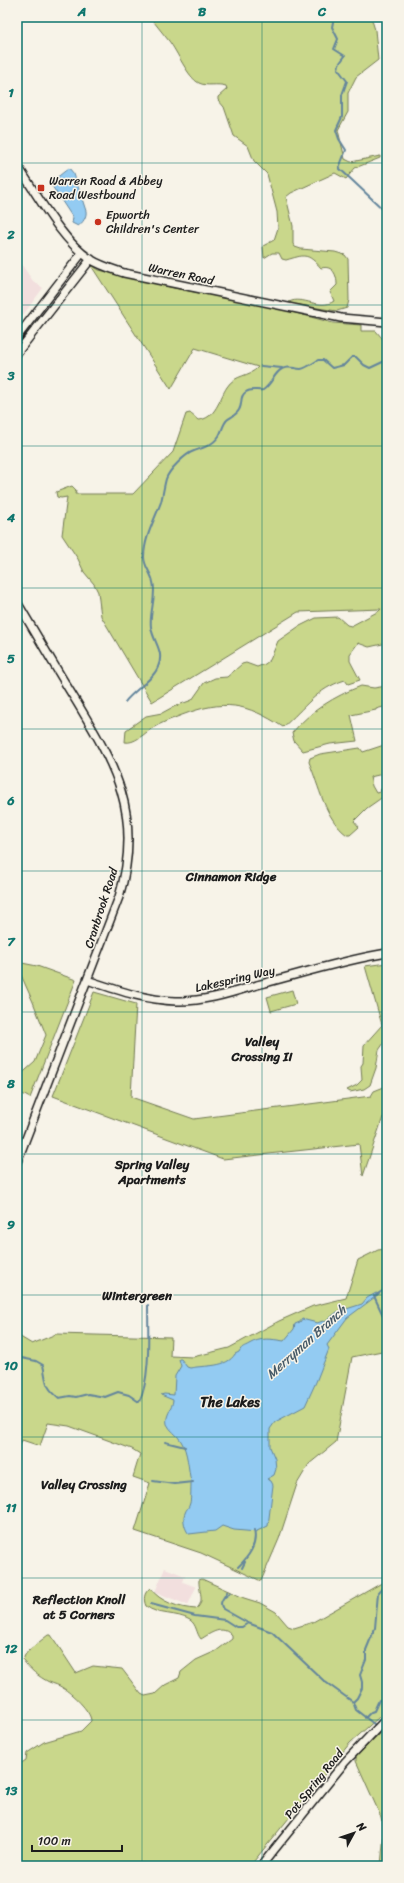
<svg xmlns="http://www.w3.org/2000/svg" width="404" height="1883" viewBox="0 0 404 1883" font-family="Sriracha,sans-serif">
  <rect width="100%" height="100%" fill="#f7f3e8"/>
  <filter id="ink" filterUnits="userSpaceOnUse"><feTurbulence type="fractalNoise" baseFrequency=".025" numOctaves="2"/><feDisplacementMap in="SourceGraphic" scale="8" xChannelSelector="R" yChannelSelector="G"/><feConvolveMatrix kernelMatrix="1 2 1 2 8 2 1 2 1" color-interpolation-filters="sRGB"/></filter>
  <g filter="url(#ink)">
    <!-- built -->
    <path fill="#f2dfde" d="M17 258 33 281 43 288 17 323Z
      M165 1568 185 1576 183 1582 196 1587 188 1605 155 1592Z"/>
    <!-- green -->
    <path fill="#c9d78b" stroke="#727a54" d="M150 17H371L375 30 378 60 356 77 348 93V112L338 130 345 159 351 162 380 156V158L355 168 346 179 335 173 291 193 286 197 293 226V244L295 247 301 249 335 252 345 255 348 259 349 300 347 308 337 311 292 304 289 302C303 295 320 311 334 301L330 292 337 285C337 275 333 265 321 268 307 252 304 255 286 260L282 259 279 253H272L264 258 263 246 274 240 278 228 277 212 267 174 254 161 248 146 234 136 224 107 218 100V97L227 89 226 86C217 83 207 87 199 83 188 78 177 51 169 41 163 33 156 25 150 17Z
      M90 264 99 270 174 288 277 308 333 323 361 325V331H376L387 344V643L369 647 358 643 350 654V661L360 680 348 684 345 680C316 689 305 708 283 727 246 703 224 699 182 715 172 719 160 723 151 729 144 734 134 744 125 742L126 730 146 716 162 713 173 707 192 700 204 683 215 678 227 677 242 664 246 663 257 667 265 664 270 660 278 641 298 627 316 618 338 617 347 625 351 626 379 611 381 609 298 612 152 702 101 616 98 592 94 584 84 572 78 559 62 535 67 497 61 498 57 497 56 492 72 486 76 490 75 494H133L173 452 186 414 190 413 198 420C216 419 219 399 227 387 235 374 250 377 258 367L195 348 171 389Z
      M361 686 374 688 387 686V706L376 709V710L351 715 357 741 330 744 303 751 294 741 292 733C310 711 335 696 361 686Z
      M387 744V773L370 777 372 786 376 793 380 792 381 789 385 787 387 794 367 808 354 821 359 827 350 835H347C325 819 319 786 309 762L310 758 320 754 360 748 363 752Z
      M17 962 37 966 76 980 30 1098 17 1091V1078L35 1062 46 1035 33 1002 17 966Z
      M387 963V1043L386 1040 379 1050 376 1068 370 1085 364 1089 350 1092 347 1090 357 1085 362 1080 361 1066 363 1063 364 1045 382 1025 365 966Z
      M292 990 296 1004 271 1011 267 997Z
      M94 992 136 1004 131 1097 194 1119 371 1096 374 1091 384 1087 387 1079V1115L383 1117 363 1176 359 1144 223 1159 53 1096Z
      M387 1249V1350L352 1357 336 1442 309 1464 297 1484 279 1539 261 1581 201 1553 135 1531 150 1483 133 1477 140 1454 132 1449 69 1426 48 1423 40 1446 22 1440 17 1455V1335L32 1344 56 1334 171 1337 170 1356 193 1357 229 1348 279 1321 313 1306 346 1298 358 1260 378 1250Z
      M202 1579 244 1598 260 1603 276 1612 288 1626 294 1628 313 1622 387 1580V1710L350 1743 250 1866H17V1766L26 1760 27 1753 44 1742 81 1731 91 1721C91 1711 71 1693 63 1688 59 1685 54 1684 49 1682 39 1677 29 1669 23 1660L25 1655 29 1650 48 1635H51L76 1673 93 1666 122 1669 141 1694 145 1696 155 1694 165 1685 179 1678 181 1672 196 1660 216 1651 232 1639V1636C223 1624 211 1633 201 1639 196 1633 197 1625 190 1620 177 1612 158 1616 146 1606 143 1599 144 1593 150 1588 160 1602 179 1608 196 1609 206 1601 198 1590 199 1580Z
      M387 1726V1866H381L384 1833 381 1817 356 1761V1757Z"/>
    <!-- water -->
    <path fill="#93cbf2" stroke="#63859c" d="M69 168 74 174 86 211C87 216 83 223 78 226L72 223 73 218 52 186 55 179Z
      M376 1293 379 1294 347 1318 327 1345 329 1349 316 1382 305 1406 275 1422 270 1429V1447L275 1459 276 1469 274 1475 267 1479 271 1481 273 1485 268 1526 257 1531V1532L234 1530 222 1526 215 1531 189 1534C185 1530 182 1519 185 1513 186 1509 189 1508 190 1503 191 1500 191 1484 191 1482 188 1468 188 1452 181 1441 177 1434 170 1431 167 1424 165 1415 172 1410 173 1400L161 1395 164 1394 174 1395 175 1376 181 1366 179 1359H181L187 1367 190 1368C205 1365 227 1368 235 1354L239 1352C242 1346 244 1347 249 1344 261 1337 271 1339 284 1341L294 1329 295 1324 300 1322 302 1319 317 1323 323 1321 325 1322 337 1312 362 1304 367 1298Z"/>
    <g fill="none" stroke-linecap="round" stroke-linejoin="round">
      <!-- stream -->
      <path stroke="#63859c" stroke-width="2" d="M334 17 332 27 338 39 334 49 345 56 339 64 338 69 347 81 342 95V117L336 130 339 139 346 150 339 168 387 213
        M261 366 282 368
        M125 702C134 690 153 680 158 667 165 651 153 642 151 627 149 612 157 597 153 582 151 572 144 567 144 557 144 538 155 519 161 502 163 494 164 486 166 479 169 470 185 454 194 451 203 448 213 445 219 436 222 431 223 424 227 420 231 417 236 415 239 410 243 404 239 396 246 392 251 388 257 391 263 390 272 384 274 373 282 369 289 365 294 369 301 369 307 368 313 363 318 360H323L332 368 344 365 352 357H356L364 365 370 368 387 360
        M376 1295 387 1288
        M374 1296 387 1324
        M17 1357 36 1361 43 1365C47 1382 44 1386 59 1398L70 1396 76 1397 88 1394 105 1397 118 1392 129 1395 139 1402C151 1378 148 1333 148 1305
        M165 1442 185 1447
        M153 1481 174 1484 193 1482
        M386 1564 387 1567
        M238 1567C248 1557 258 1545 254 1530
        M242 1568 245 1562
        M227 1592C224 1598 218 1602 223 1609L248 1623 272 1632 324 1681 353 1702 356 1710 374 1724
        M225 1597 230 1593
        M151 1604 195 1616 225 1620 236 1627H242L248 1623
        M353 1702 357 1698 362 1688V1682L360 1675 366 1660V1650L375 1628 378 1593 387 1583
        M365 1718 371 1712 374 1711 379 1700 387 1699
        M381 1730 387 1737"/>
      <!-- tertiary casing -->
      <g stroke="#1c1c1c" stroke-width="10">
        <path id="tertiary" d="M17 165C37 194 61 240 90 259 101 266 112 269 124 273L341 318 387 322
          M17 337 82 253
          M17 353 91 259
          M17 602C36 634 54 665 73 696 115 765 144 814 119 897L17 1162
          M87 980C117 990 145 1000 176 1001 204 1002 231 993 257 985 300 974 343 960 387 953
          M261 1866 345 1762 387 1718"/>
      </g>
      <!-- tertiary -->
      <use href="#tertiary" stroke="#f7f3e8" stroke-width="7"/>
    </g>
  </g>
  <!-- grid -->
  <path fill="none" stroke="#0f766e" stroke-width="1" stroke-opacity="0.55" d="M142 17V1866M262 17V1866M17 163H387M17 305H387M17 446H387M17 588H387M17 729H387M17 871H387M17 1012H387M17 1154H387M17 1295H387M17 1437H387M17 1578H387M17 1720H387"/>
  <!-- markers -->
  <g fill="#c8321e" stroke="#f7f3e8" stroke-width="1.5">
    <rect x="37" y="184" width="8" height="8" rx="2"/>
    <circle cx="98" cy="222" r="4"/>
  </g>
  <g text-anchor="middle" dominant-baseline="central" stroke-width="3" stroke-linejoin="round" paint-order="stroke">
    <!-- poi labels -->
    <g font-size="12" fill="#1c1c1c" stroke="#f7f3e8" text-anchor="start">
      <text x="49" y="181">Warren Road &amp; Abbey<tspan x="49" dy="14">Road Westbound</tspan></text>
      <text x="106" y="215">Epworth<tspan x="106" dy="14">Children's Center</tspan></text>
    </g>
    <!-- street labels -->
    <g font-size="12" fill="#1c1c1c" stroke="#f7f3e8">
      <text transform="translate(181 274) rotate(12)">Warren Road</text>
      <text transform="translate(101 908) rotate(-72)">Cranbrook Road</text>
      <text transform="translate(235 979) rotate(-13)">Lakespring Way</text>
      <text transform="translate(314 1784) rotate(-51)">Pot Spring Road</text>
    </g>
    <!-- neighbourhood labels -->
    <g font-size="13" font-weight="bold" fill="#1c1c1c" stroke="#f7f3e8">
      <text x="231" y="876">Cinnamon Ridge</text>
      <text x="262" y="1041">Valley<tspan x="262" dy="15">Crossing II</tspan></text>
      <text x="152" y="1164">Spring Valley<tspan x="152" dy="15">Apartments</tspan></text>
      <text x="137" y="1295">Wintergreen</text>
      <text x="84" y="1484">Valley Crossing</text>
      <text x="79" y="1599">Reflection Knoll<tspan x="79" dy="15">at 5 Corners</tspan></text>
    </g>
    <!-- water labels -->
    <g font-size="13" font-style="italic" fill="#465967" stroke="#f7f3e8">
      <text transform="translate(306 1342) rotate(-42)">Merryman Branch</text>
    </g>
    <!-- quarter labels -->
    <g font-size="14" font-weight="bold" fill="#1c1c1c" stroke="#f7f3e8">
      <text x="230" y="1402">The Lakes</text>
    </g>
  </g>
  <!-- margin -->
  <rect width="404" height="1883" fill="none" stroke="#f7f3e8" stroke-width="44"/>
  <!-- north arrow -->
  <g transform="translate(354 1833) rotate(50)" stroke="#f7f3e8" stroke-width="3" paint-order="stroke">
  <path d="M0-3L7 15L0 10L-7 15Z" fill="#1c1c1c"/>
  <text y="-6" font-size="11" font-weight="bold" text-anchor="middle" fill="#1c1c1c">N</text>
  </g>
  <!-- scale -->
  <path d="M32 1845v6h90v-6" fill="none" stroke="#1c1c1c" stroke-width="2"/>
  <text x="38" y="1845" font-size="12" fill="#1c1c1c" stroke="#f7f3e8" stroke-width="3" paint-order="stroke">100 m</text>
  <rect x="22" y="22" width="360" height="1839" fill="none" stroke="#0f766e" stroke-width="1.5"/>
  <g font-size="13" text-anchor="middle" font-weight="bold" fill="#0f766e">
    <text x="82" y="16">A</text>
    <text x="202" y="16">B</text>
    <text x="322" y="16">C</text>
    <text x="11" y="97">1</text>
    <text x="11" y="239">2</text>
    <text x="11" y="380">3</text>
    <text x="11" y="522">4</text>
    <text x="11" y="663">5</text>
    <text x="11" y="805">6</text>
    <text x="11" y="946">7</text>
    <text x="11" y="1088">8</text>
    <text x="11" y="1229">9</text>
    <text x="11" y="1370">10</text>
    <text x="11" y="1512">11</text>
    <text x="11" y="1653">12</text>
    <text x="11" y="1795">13</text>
  </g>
</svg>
